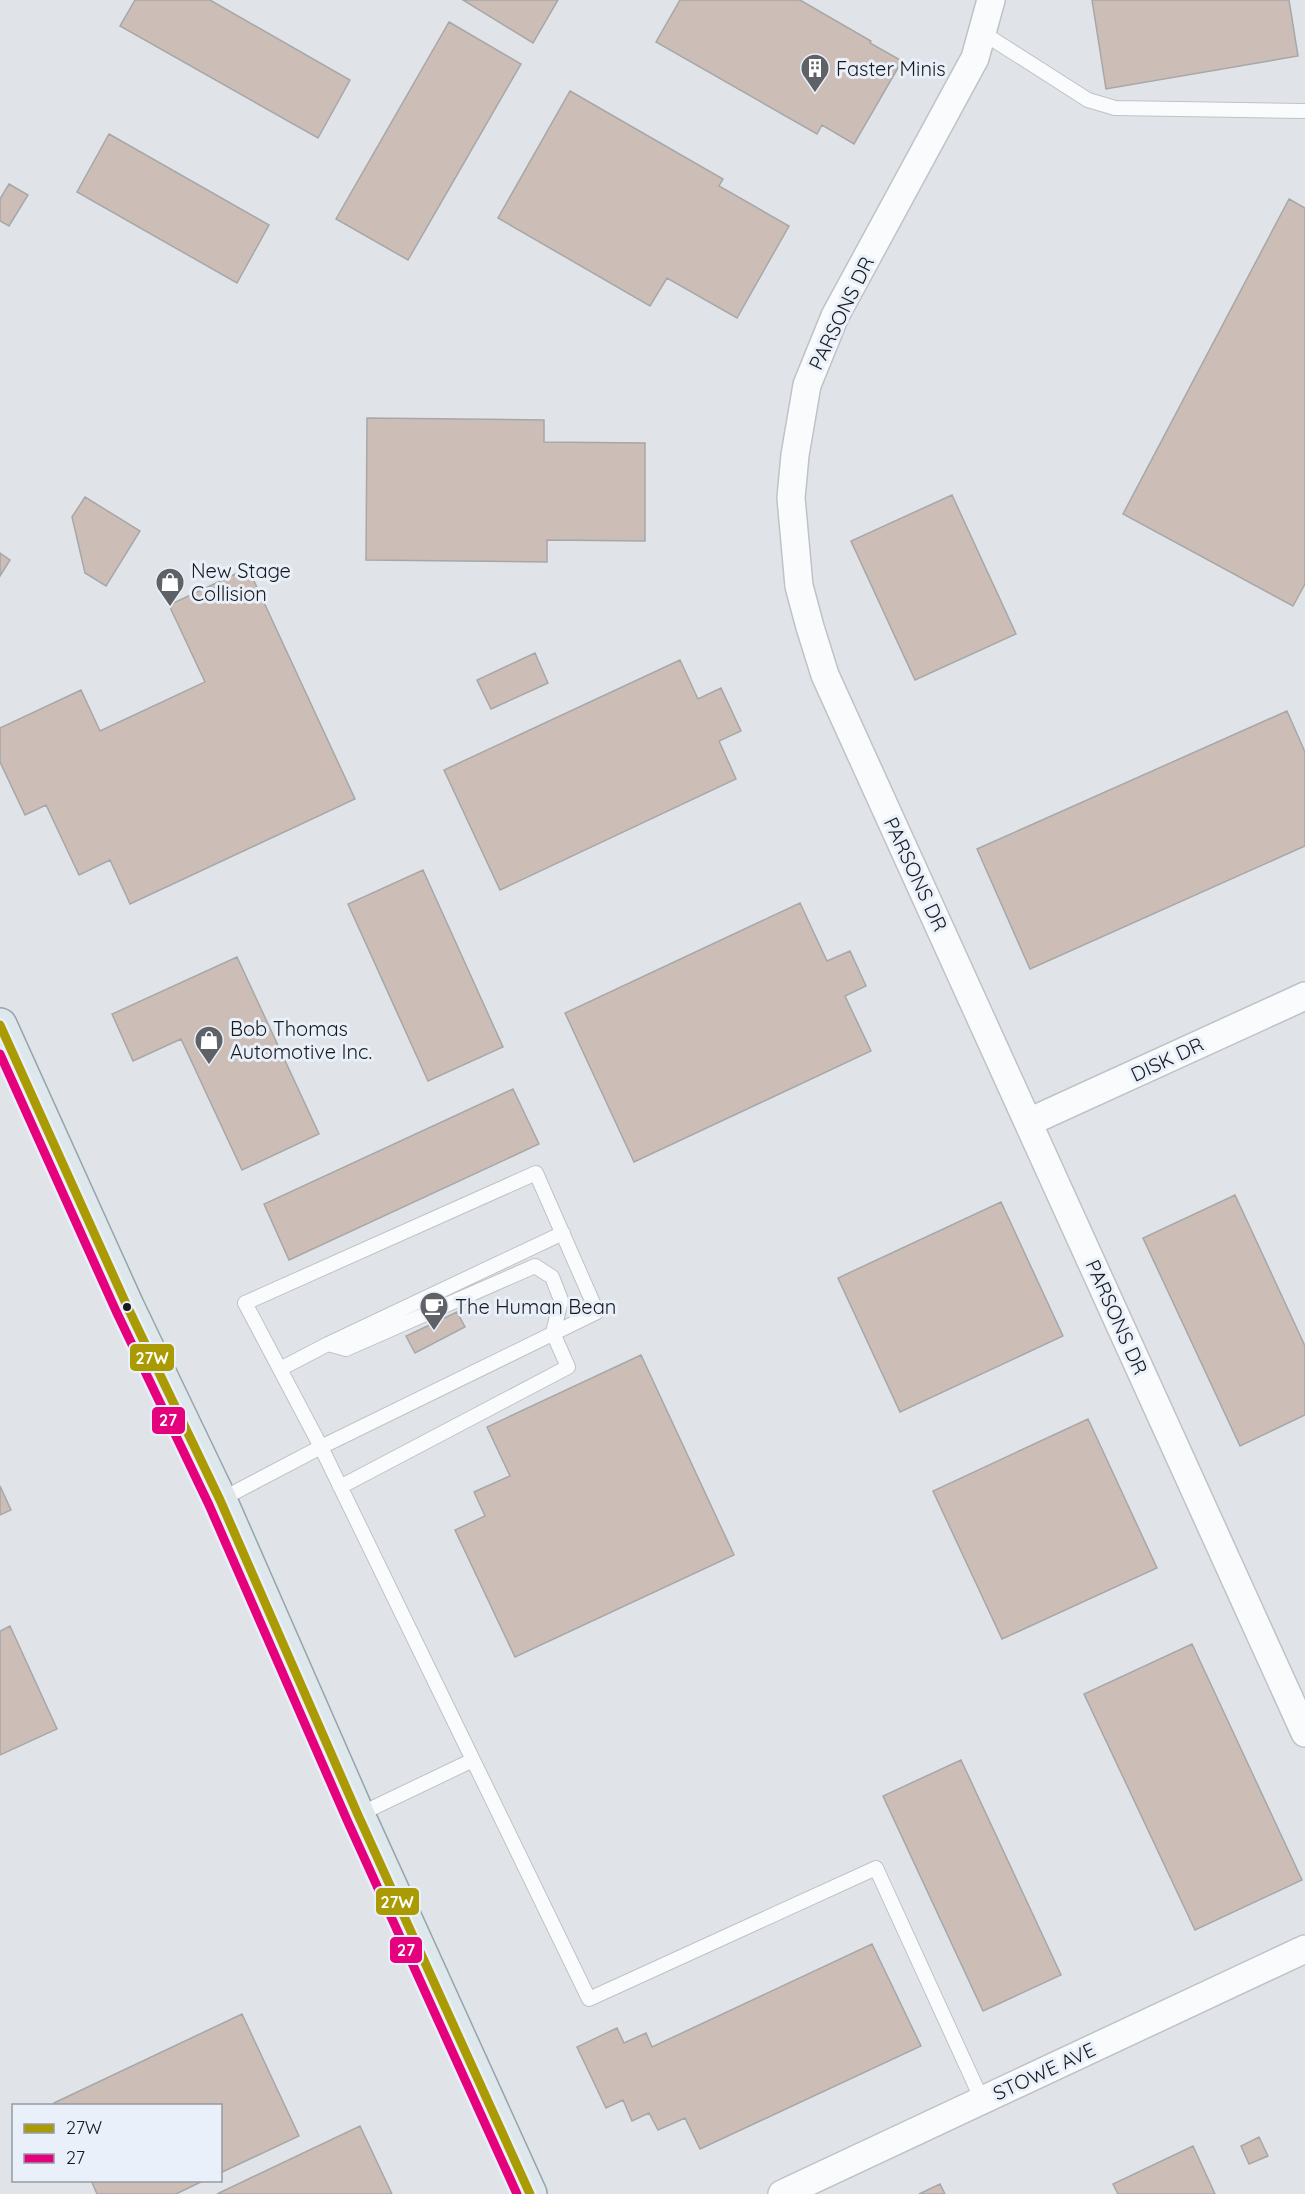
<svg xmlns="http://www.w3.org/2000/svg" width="1305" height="2194" viewBox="0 0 1305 2194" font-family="Quicksand,sans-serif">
  <rect width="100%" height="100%" fill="#e0e4e8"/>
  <!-- building -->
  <path fill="#ccbdb6" stroke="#a7a7a8" stroke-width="1.5" d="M135 0H210L350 80 318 138 120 26Z
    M463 0H558L533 43Z
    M680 0H800L871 41 870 43 902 61 854 144 822 125 817 134 656 42Z
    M1092 0H1289L1298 56 1106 89Z
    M449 22 521 64 408 260 336 219Z
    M570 91 723 179 719 186 789 226 737 318 667 278 650 306 498 218Z
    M109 134 269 225 237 283 77 192Z
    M9 184 28 195 9 226 0 221V199Z
    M1289 199 1305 208V584L1293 606 1123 514Z
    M367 418 544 420V442L645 443V541L547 540V562L366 560Z
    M952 495 1016 634 915 680 851 541Z
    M85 497 140 531 106 586 85 573 72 517Z
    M0 553 10 560 0 576Z
    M248 568 355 799 130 904 110 860 79 875 46 805 25 815 0 762V728L81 690 100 731 205 682 169 605Z
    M535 653 548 683 491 709 477 680Z
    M680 660 698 699 721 688 741 731 719 741 736 779 500 890 444 770Z
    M1287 711 1305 752V846L1030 969 977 849Z
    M423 870 503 1047 428 1081 348 904Z
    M800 903 827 961 850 951 866 986 845 996 871 1051 634 1162 565 1013Z
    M237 957 319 1134 242 1170 181 1039 133 1061 112 1014Z
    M513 1089 539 1144 289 1260 264 1204Z
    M1235 1195 1305 1346V1415L1240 1446 1143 1238Z
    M1001 1202 1063 1336 900 1412 838 1278Z
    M457 1312 465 1327 415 1353 406 1336Z
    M641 1355 734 1555 515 1657 455 1530 485 1516 474 1492 510 1476 487 1427Z
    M1088 1419 1157 1568 1002 1639 933 1491Z
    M0 1486 11 1510 0 1515Z
    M10 1626 57 1729 0 1755V1631Z
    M1192 1644 1302 1880 1195 1930 1084 1694Z
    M961 1760 1061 1975 983 2011 883 1796Z
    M872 1944 921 2046 700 2149 685 2118 658 2130 649 2113 632 2121 623 2100 606 2108 577 2047 617 2028 624 2043 646 2033 652 2047Z
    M242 2014 299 2136 220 2173V2106H55L54 2103Z
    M360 2126 392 2194H217Z
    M1259 2137 1268 2156 1249 2164 1241 2146Z
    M1193 2146 1215 2194H1118L1113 2184Z
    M91 2180H205L176 2194H97Z
    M940 2184 945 2194H919Z"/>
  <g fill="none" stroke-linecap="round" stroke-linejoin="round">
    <!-- service casing -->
    <g stroke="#bfc2c6" stroke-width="16">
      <path id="service" d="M983 33 1088 100 1115 108 1305 111
        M328 1344 346 1349 535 1266 552 1277 561 1300 553 1333 568 1367 340 1487
        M280 1369 328 1344 563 1233
        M220 1500 321 1447 597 1312 536 1173 245 1303 321 1447 473 1760
        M358 1815 473 1760 589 1999 876 1868 982 2100"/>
    </g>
    <!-- minor casing -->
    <g stroke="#bfc2c6" stroke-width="30">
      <path id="minor" d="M991 0 975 58 835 316 807 385 795 455 791 498 799 586 810 627 825 675 1305 1733
        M1029 1122 1305 996
        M782 2194 1305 1949"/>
    </g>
    <!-- primary casing -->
    <g stroke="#94a5ac" stroke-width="36">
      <path id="primary" d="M0 1025 127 1306 220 1500 358 1815 530 2194"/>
    </g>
    <!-- service -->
    <use href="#service" stroke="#fafbfc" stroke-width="14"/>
    <!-- minor -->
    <use href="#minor" stroke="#fafbfc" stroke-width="27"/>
    <!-- primary -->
    <use href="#primary" stroke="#dee7eb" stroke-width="33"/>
    <!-- bus-1 casing -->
    <g stroke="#e9f0fa" stroke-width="14">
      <path id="bus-1" d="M0 1025 127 1306 220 1500 358 1815 530 2194"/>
    </g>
    <!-- bus-2 casing -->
    <g stroke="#e9f0fa" stroke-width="14">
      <path id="bus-2" d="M0 1054 116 1311 209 1505 347 1820 517 2194"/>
    </g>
    <!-- bus-1 -->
    <use href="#bus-1" stroke="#aa9b04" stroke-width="9"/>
    <!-- bus-2 -->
    <use href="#bus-2" stroke="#e5007d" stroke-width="9"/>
  </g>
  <!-- icons -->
  <defs>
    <g id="building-pin" transform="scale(1.5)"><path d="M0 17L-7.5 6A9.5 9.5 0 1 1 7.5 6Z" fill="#5e6165" stroke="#e9f0fa"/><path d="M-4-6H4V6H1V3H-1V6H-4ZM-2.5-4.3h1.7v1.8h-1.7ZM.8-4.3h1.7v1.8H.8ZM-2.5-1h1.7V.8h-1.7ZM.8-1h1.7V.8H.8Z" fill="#fff"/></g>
    <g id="shop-pin" transform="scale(1.5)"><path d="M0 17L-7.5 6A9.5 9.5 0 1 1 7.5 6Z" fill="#5e6165" stroke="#e9f0fa"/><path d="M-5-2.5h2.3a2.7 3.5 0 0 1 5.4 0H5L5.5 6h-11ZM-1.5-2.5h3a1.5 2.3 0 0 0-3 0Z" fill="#fff"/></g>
    <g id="cafe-pin" transform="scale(1.5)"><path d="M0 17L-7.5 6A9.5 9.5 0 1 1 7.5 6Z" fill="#5e6165" stroke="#e9f0fa"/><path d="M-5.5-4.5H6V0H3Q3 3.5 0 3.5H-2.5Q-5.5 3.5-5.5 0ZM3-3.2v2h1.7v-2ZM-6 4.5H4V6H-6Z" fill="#fff"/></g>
  </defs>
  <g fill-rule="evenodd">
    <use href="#building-pin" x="815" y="68"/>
    <use href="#shop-pin" x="170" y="582"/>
    <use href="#shop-pin" x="209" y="1040"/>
    <use href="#cafe-pin" x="434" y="1306"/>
  </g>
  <!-- markers -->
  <circle fill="#181b1e" stroke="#e9f0fa" stroke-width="2" cx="127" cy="1307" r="5"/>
  <g text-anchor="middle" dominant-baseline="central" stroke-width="6" stroke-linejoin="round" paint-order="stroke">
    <!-- poi labels -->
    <g font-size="20" fill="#181b1e" stroke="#e9f0fa" text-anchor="start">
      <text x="836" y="68">Faster Minis</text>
      <text x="191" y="570">New Stage<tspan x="191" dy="23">Collision</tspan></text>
      <text x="230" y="1028">Bob Thomas<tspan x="230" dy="23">Automotive Inc.</tspan></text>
      <text x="455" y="1306">The Human Bean</text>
    </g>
    <!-- street labels -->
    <g font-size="20" fill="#181b1e" stroke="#e9f0fa">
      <text transform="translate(841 313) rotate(-64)">PARSONS DR</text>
      <text transform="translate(916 874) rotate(65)">PARSONS DR</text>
      <text transform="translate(1167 1059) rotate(-25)">DISK DR</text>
      <text transform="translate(1117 1317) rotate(66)">PARSONS DR</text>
      <text transform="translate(1044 2071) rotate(-25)">STOWE AVE</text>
    </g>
  </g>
  <g stroke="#e9f0fa" stroke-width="2">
    <rect x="129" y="1343" width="46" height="29" rx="6" fill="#aa9b04"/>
    <rect x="151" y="1406" width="35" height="29" rx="6" fill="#e5007d"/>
    <rect x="375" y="1887" width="45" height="29" rx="6" fill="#aa9b04"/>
    <rect x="389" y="1936" width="34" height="28" rx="6" fill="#e5007d"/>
  </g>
  <g font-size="16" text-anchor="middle" font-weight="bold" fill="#fff">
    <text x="152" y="1364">27W</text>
    <text x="168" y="1426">27</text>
    <text x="397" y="1908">27W</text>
    <text x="406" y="1956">27</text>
  </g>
  <!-- legend -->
  <rect x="12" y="2104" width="210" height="78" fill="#e9f0fa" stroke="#959ba2" stroke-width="1.5"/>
  <rect x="24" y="2124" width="30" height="9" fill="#aa9b04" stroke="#959ba2" stroke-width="1.5"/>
  <text x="66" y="2134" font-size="18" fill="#181b1e">27W</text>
  <rect x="24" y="2154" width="30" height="9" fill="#e5007d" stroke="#959ba2" stroke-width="1.5"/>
  <text x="66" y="2164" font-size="18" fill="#181b1e">27</text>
</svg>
